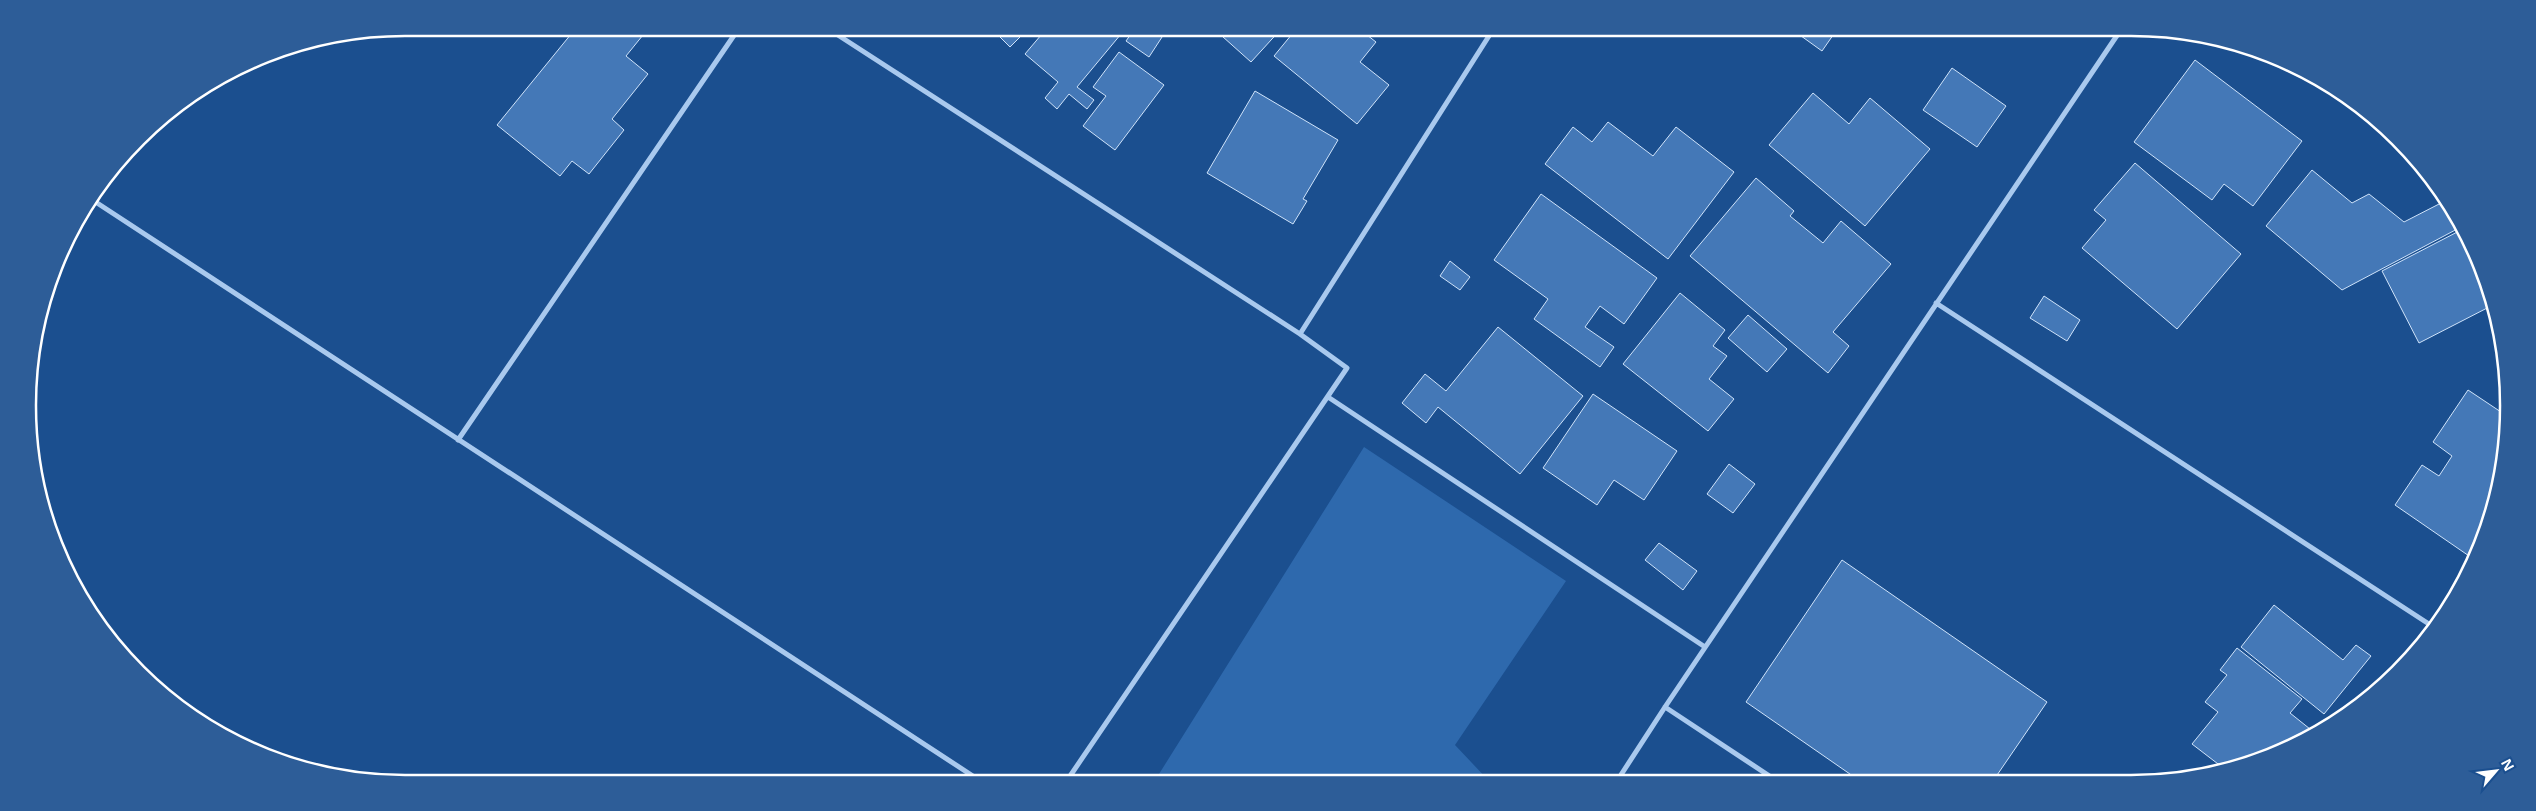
<svg xmlns="http://www.w3.org/2000/svg" width="2536" height="811" viewBox="0 0 2536 811" font-family="'Open Sans',sans-serif">
  <rect width="100%" height="100%" fill="#1b4f8f"/>
  <!-- green -->
  <path fill="#2e69ad" d="M1364 447 1566 581 1455 745 1489 781 1154 782Z"/>
  <!-- building -->
  <path fill="#4478b7" stroke="#cfe3fa" d="M576 28H634L643 35 626 56 648 74 612 119 624 130 589 174 572 161 560 176 497 125Z
    M991 28H1029L1010 47Z
    M1047 28H1126L1077 87 1094 100 1087 109 1069 94 1057 109 1045 98 1058 82 1025 54Z
    M1135 28H1155L1164 34 1149 57 1126 41Z
    M1213 28H1282L1251 62Z
    M1297 28H1358L1376 42 1360 62 1389 85 1357 124 1274 56Z
    M1790 28H1838L1822 51Z
    M1119 52 1164 85 1115 150 1083 126 1106 96 1093 87Z
    M2195 60 2302 141 2253 206 2224 184 2212 200 2134 142Z
    M1952 68 2006 106 1977 147 1923 110Z
    M1255 91 1338 140 1303 199 1307 201 1293 224 1207 173Z
    M1813 93 1849 124 1870 98 1930 149 1865 226 1769 145Z
    M1608 122 1653 156 1676 127 1734 172 1668 259 1545 164 1573 127 1592 142Z
    M2135 163 2241 254 2177 329 2082 248 2106 220 2094 210Z
    M2312 170 2352 203 2369 194 2404 222 2441 203 2455 215 2461 227 2342 290 2266 226Z
    M1756 178 1794 211 1790 216 1823 243 1841 221 1891 264 1833 332 1849 346 1828 373 1690 256Z
    M1541 194 1657 278 1624 324 1600 306 1585 327 1614 347 1600 367 1534 319 1548 299 1494 260Z
    M2463 229 2480 261 2493 305 2419 343 2382 271Z
    M1450 261 1470 277 1460 290 1440 276Z
    M1680 293 1725 330 1713 346 1727 356 1709 379 1734 399 1708 431 1623 364Z
    M2044 296 2080 320 2067 341 2030 318Z
    M1748 315 1787 349 1767 372 1728 338Z
    M1498 327 1583 396 1520 474 1438 407 1426 423 1402 403 1425 374 1446 391Z
    M2468 390 2507 416 2501 480 2472 558 2395 505 2422 465 2439 476 2452 456 2433 442Z
    M1593 394 1677 451 1644 500 1614 480 1597 505 1543 468Z
    M1729 464 1755 484 1733 513 1707 494Z
    M1659 543 1697 571 1683 590 1645 560Z
    M1842 560 2047 702 1993 781H1888L1883 777 1881 781H1860L1746 702Z
    M2274 605 2343 660 2356 645 2371 656 2324 714 2241 647Z
    M2237 648 2302 699 2290 713 2315 733 2297 745 2222 767 2192 744 2218 712 2205 702 2227 675 2220 670Z"/>
  <g fill="none" stroke-linecap="round" stroke-linejoin="round">
    <!-- street -->
    <path stroke="#a9c9ee" stroke-width="5" d="M827 28 1300 334 1494 28
      M91 199 982 782
      M1936 303 2432 626
      M1328 397 1705 647
      M458 440 739 28
      M1665 707 1777 781
      M1617 781 1665 707 2122 28
      M1066 782 1347 368 1300 334"/>
  </g>
  <!-- crop -->
  <path d="M0 0H2536V811H0ZM405 36H2131A369 369 0 0 1 2500 405V406A369 369 0 0 1 2131 775H405A369 369 0 0 1 36 406V405A369 369 0 0 1 405 36Z" fill="#2d5d98" fill-rule="evenodd"/>
  <path fill="none" stroke="#fff" stroke-width="2.5" d="M405 36H2131A369 369 0 0 1 2500 405V406A369 369 0 0 1 2131 775H405A369 369 0 0 1 36 406V405A369 369 0 0 1 405 36Z"/>
  <!-- north arrow -->
  <g transform="translate(2496 771) rotate(62)" stroke="#1b4f8f" stroke-width="4" paint-order="stroke">
  <path d="M0-4L9 19L0 12L-9 19Z" fill="#ffffff"/>
  <text y="-8" font-size="14" font-weight="bold" text-anchor="middle" fill="#ffffff">N</text>
  </g>
</svg>
